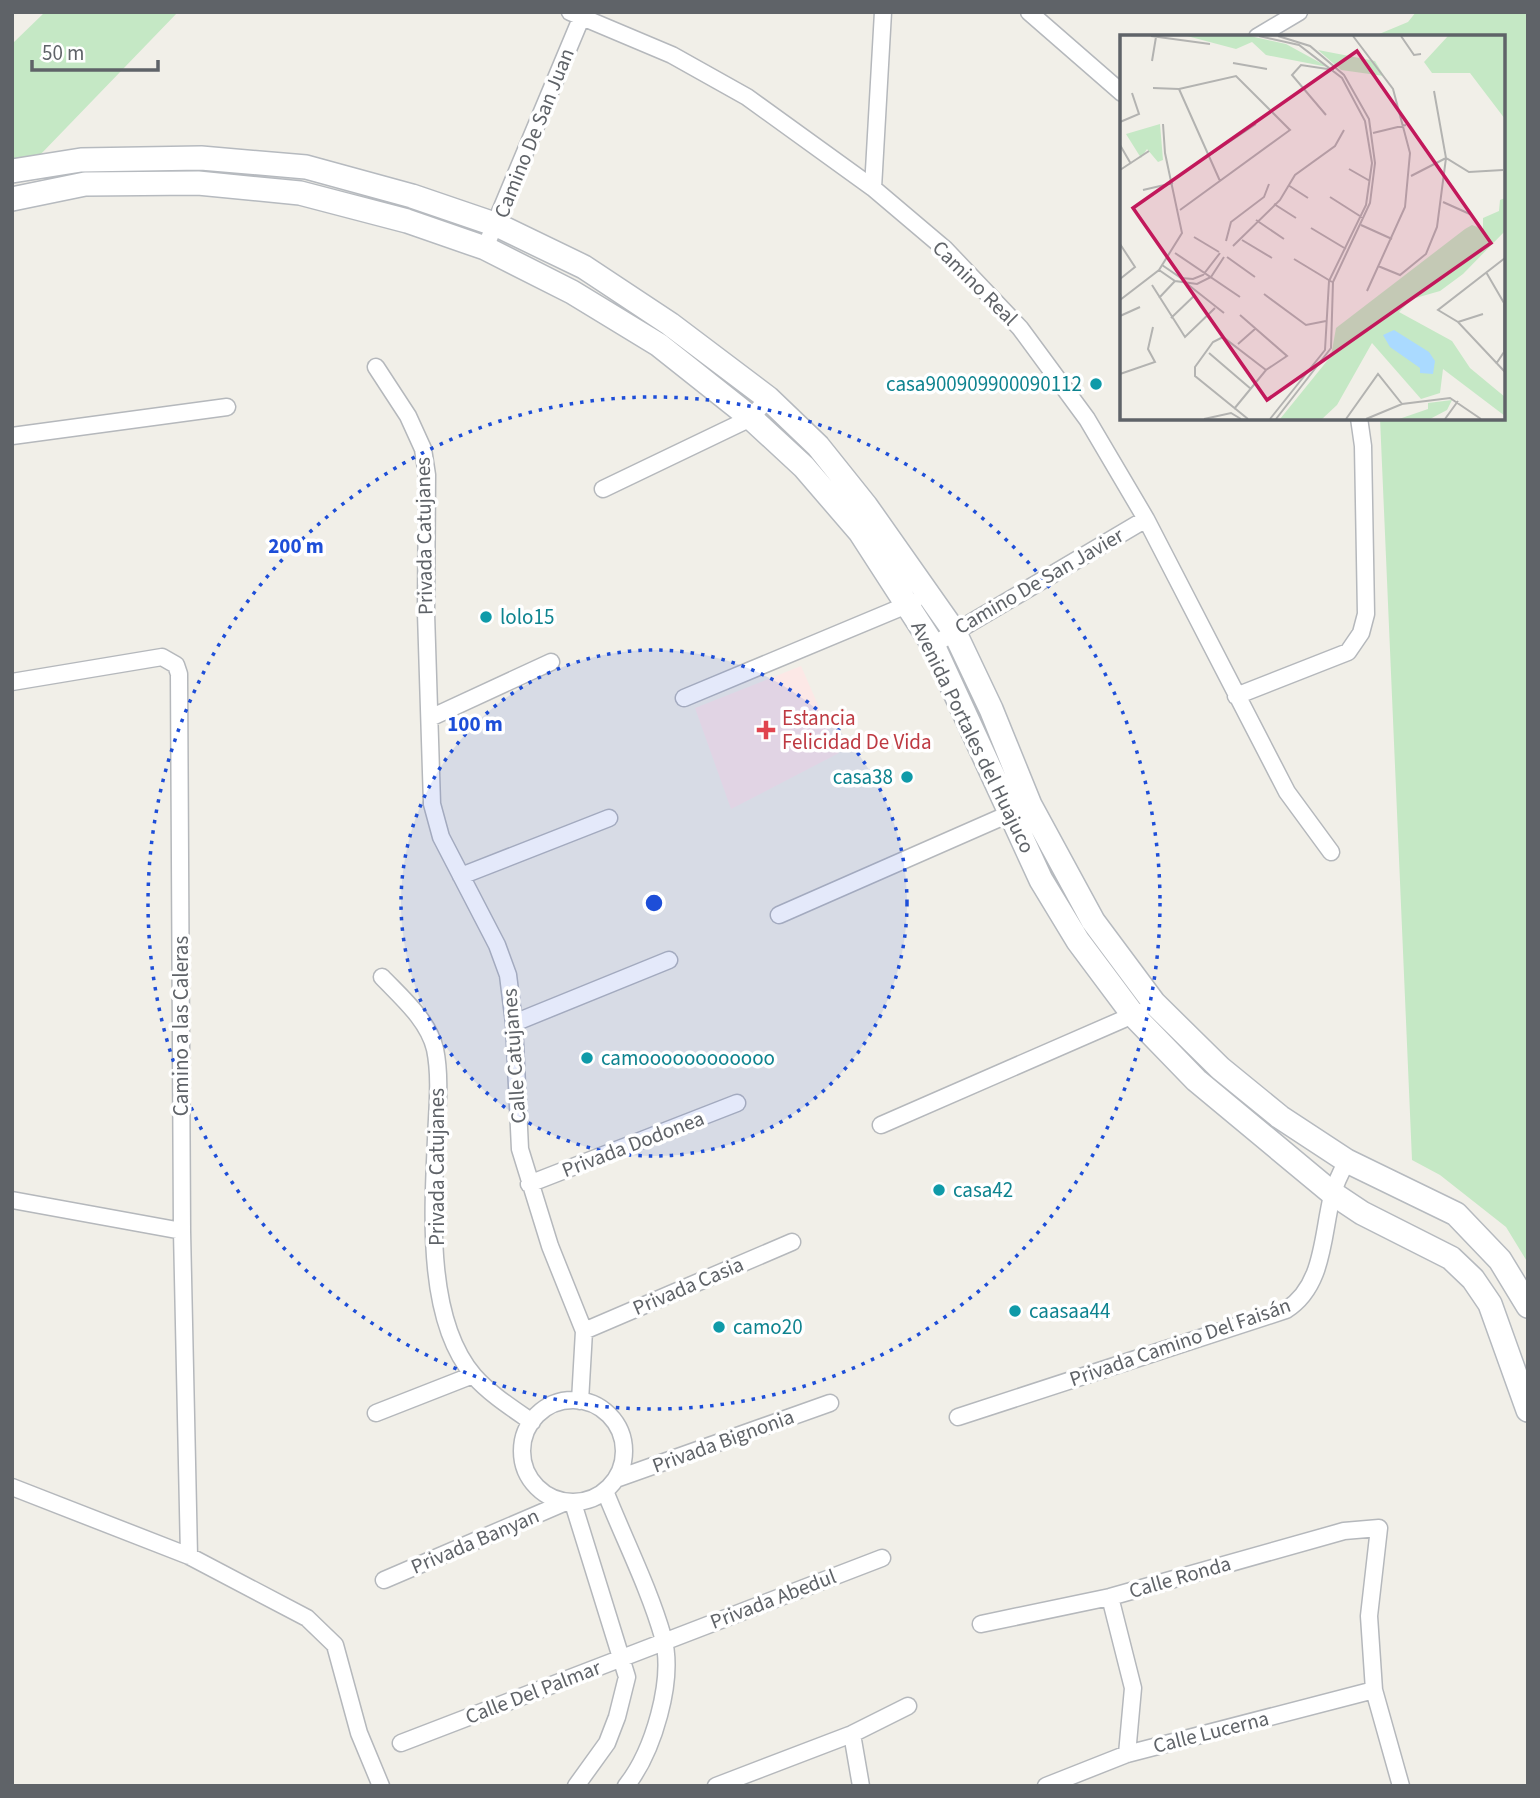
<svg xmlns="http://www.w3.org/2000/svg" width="1540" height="1798" viewBox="0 0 1540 1798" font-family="'Source Sans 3',sans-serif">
  <rect width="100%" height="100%" fill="#f1efe8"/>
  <!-- medical -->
  <path fill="#fce8e6" d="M801 666 839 753 731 809 695 708Z"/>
  <!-- green -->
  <path fill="#c5e8c5" d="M45 12H178L39 156 12 160V44Z
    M1416 12H1528V1263L1506 1227 1440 1175 1412 1160 1380 418H1503V37H1372L1408 22Z"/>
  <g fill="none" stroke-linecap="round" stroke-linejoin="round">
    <!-- street casing -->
    <g stroke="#b5b8bc" stroke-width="19">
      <path id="street" d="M570 12 672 55 747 97 873 188 945 249 1020 328 1087 419 1146 519 1287 792 1331 852
        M1029 12 1122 93
        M1257 37 1299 12
        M873 188 883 12
        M485 248 582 16
        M376 367 408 416 423 449 427 475 426 613 432 804 441 837 497 945 508 975 514 1023 520 1149 550 1246 584 1331 580 1401
        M12 436 227 407
        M603 489 751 418 768 398
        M933 645 1146 519
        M12 682 162 657 176 665 179 674 182 1231 189 1556
        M1236 696 1348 652 1361 633 1366 614 1363 446 1359 418
        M684 698 914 602
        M430 718 551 662
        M461 876 609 818
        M779 915 1018 810
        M382 977C402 998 428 1020 435 1049 441 1078 437 1111 436 1139 433 1210 425 1319 474 1376 490 1394 512 1408 532 1422
        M514 1023 669 960
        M881 1125 1140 1012
        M529 1184 737 1103
        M12 1200 182 1231
        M584 1331 792 1242
        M522 1451a51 51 0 1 1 102 0a51 51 0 1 1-102 0Z
        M376 1413 473 1375
        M958 1417 1286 1310C1324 1286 1322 1236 1332 1196 1335 1184 1341 1172 1347 1161
        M616 1479 830 1403
        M12 1487 189 1556 307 1618 335 1645 359 1733 381 1786
        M605 1491C624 1539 649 1588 663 1637 675 1680 653 1752 626 1786
        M573 1503 627 1677 617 1717 607 1743 576 1786
        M384 1580 566 1502
        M1110 1597 1133 1688 1127 1754
        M981 1624 1110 1597 1344 1531 1379 1528 1369 1616 1374 1690 1401 1786
        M852 1734 861 1786
        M401 1743 882 1558
        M716 1786 852 1734 908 1706
        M1046 1786 1127 1754 1374 1690"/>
    </g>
    <!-- secondary casing -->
    <g stroke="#b6babf" stroke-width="26">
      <path id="secondary" d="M12 171 81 160 201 158 306 167 412 196 497 225 584 267 670 324 768 398 818 446 866 506 954 631 991 709 1030 805 1093 921 1154 1003 1220 1068 1280 1117 1347 1161 1456 1214 1500 1260 1528 1306
        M12 199 85 184 198 183 300 193 407 221 485 248 572 292 659 345 751 418 804 467 860 532 933 645 1041 880 1078 941 1134 1016 1196 1080 1332 1193 1362 1213 1451 1258 1473 1279 1490 1304 1528 1410"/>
    </g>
    <!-- street -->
    <use href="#street" stroke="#fff" stroke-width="16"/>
    <!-- secondary -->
    <use href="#secondary" stroke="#fff" stroke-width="23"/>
  </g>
  <!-- distance rings -->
  <circle cx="654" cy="903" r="253" fill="#1d4ed8" fill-opacity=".12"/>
  <g fill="none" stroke="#1d4ed8" stroke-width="3.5" stroke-dasharray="3.5 7">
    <circle cx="654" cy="903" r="253"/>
    <circle cx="654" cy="903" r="506"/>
  </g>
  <!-- markers -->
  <g fill="#0f9aa8" stroke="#fff" stroke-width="2.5">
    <circle cx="1096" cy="384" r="7"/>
    <circle cx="486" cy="617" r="7"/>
    <circle cx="907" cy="777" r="7"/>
    <circle cx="587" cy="1058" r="7"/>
    <circle cx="939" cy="1190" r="7"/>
    <circle cx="1015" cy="1311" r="7"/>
    <circle cx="719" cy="1327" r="7"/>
  </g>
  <path fill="#e0444e" stroke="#fff" stroke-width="2.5" d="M762.5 719.5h7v7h7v7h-7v7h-7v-7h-7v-7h7z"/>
  <g text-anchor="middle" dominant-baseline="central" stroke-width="7" stroke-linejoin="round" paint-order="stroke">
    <!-- street labels -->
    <g font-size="21" fill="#5f6368" stroke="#fff">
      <text transform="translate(534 133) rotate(-68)">Camino De San Juan</text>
      <text transform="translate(975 283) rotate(45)">Camino Real</text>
      <text transform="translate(424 536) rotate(-91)">Privada Catujanes</text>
      <text transform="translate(1039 581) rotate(-30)">Camino De San Javier</text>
      <text transform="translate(973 737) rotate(64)">Avenida Portales del Huajuco</text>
      <text transform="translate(181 1026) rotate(-90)">Camino a las Caleras</text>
      <text transform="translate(514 1056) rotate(-94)">Calle Catujanes</text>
      <text transform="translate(633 1144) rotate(-21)">Privada Dodonea</text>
      <text transform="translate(437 1167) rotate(-90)">Privada Catujanes</text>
      <text transform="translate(688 1286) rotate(-23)">Privada Casia</text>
      <text transform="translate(1180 1342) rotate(-19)">Privada Camino Del Faisán</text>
      <text transform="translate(723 1441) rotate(-20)">Privada Bignonia</text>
      <text transform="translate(475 1541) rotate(-23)">Privada Banyan</text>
      <text transform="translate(1180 1577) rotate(-16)">Calle Ronda</text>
      <text transform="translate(773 1599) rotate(-21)">Privada Abedul</text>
      <text transform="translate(533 1692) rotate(-21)">Calle Del Palmar</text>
      <text transform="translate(1211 1732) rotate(-14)">Calle Lucerna</text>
    </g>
    <!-- culture labels -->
    <g font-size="21" fill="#0d838f" stroke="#fff" text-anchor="start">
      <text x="1082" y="384" text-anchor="end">casa900909900090112</text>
      <text x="500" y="617">lolo15</text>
      <text x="893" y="777" text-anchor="end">casa38</text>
      <text x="601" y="1058">camoooooooooooo</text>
      <text x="953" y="1190">casa42</text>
      <text x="1029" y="1311">caasaa44</text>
      <text x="733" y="1327">camo20</text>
    </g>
    <!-- health labels -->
    <g font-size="21" fill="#be3a42" stroke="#fff" text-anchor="start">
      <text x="782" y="718">Estancia<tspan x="782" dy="24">Felicidad De Vida</tspan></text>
    </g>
  </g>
  <!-- overview -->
  <g transform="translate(1120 35)">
    <rect width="385" height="385" fill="#f1efe8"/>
    <path d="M67 1H130L166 9 208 32 146 20 132 7 116 14ZM328 1H385V84L350 38H312L304 27ZM198 15 255 26 264 41 221 35ZM40 89 43 125 38 127 27 114 21 123 6 99ZM385 163V196L343 239 320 256 292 264 279 277 332 306 350 333 385 362V381L323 334 320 358 301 364 252 308 217 370 202 384H160L211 321 216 293 345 194 352 190 363 194V183L379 176 380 165ZM332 365 327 375 310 384H279L308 374V368Z" fill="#c5e8c5"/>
    <path d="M274 295 309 317 315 326 313 339 300 338V333L270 312 263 300Z" fill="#aadaff"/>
    <path fill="none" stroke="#b3b3b1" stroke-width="2" d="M31 1 90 9M139 1 179 10 222 43 245 86 252 128 246 170 209 246 205 315 150 384M233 1 273 54 290 118 285 172 247 256M281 1 294 20 301 19M32 26 36 2M113 28 147 34M33 53 59 54 116 41 170 95 60 175M59 54 100 146M206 80 172 40 181 30 214 35M0 87 19 79 12 58M253 98 286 90M0 110 11 129M88 121 136 89M229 134 250 146M0 135 29 116M291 141 326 123 349 137 383 135M168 150 188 163M23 155 53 148M210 162 243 183M323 167 352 180M154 169 176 183M136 185 164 204M241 190 272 204M191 193 226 214M74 202 99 217M122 205 152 223M106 206 111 187 144 162 149 149M0 209 15 232 0 244M113 211 160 165 175 140 215 111 224 95M55 218 120 262M107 222 135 242M385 223 318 275 338 287 385 337M174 224 212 247M42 230 61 243 73 244 83 240 100 218M258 231 280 240 306 219 317 192 326 123 314 56M39 235 55 246 77 249 91 242 104 222M366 237 384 268V317L376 329M66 248 104 278M32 250 65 302 95 273M144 259 186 290 206 286M39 263 55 246M0 265 39 235 62 198 45 118 43 89M0 281 20 272M51 283 75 260M338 287 363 279M118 309 135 294M89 318 131 354M0 339 35 327 28 314 33 292M114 374 146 335 167 321 120 280M84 384 111 378 121 384M128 384 75 341V332L93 307 103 302 146 335M156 384 211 313 213 247 250 168 255 128 249 84 224 40 190 11 158 1M226 384 258 339 282 369M246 384 282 369 330 363 361 384M325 384 338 366"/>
    <path fill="#c2185b" fill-opacity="0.15" stroke="#c2185b" stroke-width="3.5" d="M237 16 371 208 147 365 13 173Z"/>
    <rect width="385" height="385" fill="none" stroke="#5f6368" stroke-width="3.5"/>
  </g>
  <circle cx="654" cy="903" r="10" fill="#1d4ed8" stroke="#fff" stroke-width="3.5"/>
  <g font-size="21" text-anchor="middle" font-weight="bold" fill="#1d4ed8" stroke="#fff" stroke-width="7" stroke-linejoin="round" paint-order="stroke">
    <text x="296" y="553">200 m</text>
    <text x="475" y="731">100 m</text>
  </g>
  <!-- border -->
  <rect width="1540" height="1798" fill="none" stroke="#5f6368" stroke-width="28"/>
  <!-- scale -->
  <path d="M32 60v10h126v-10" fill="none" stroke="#5f6368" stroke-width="3.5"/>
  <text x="42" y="60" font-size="21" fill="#5f6368" stroke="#ffffff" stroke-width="5" paint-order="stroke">50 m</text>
</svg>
